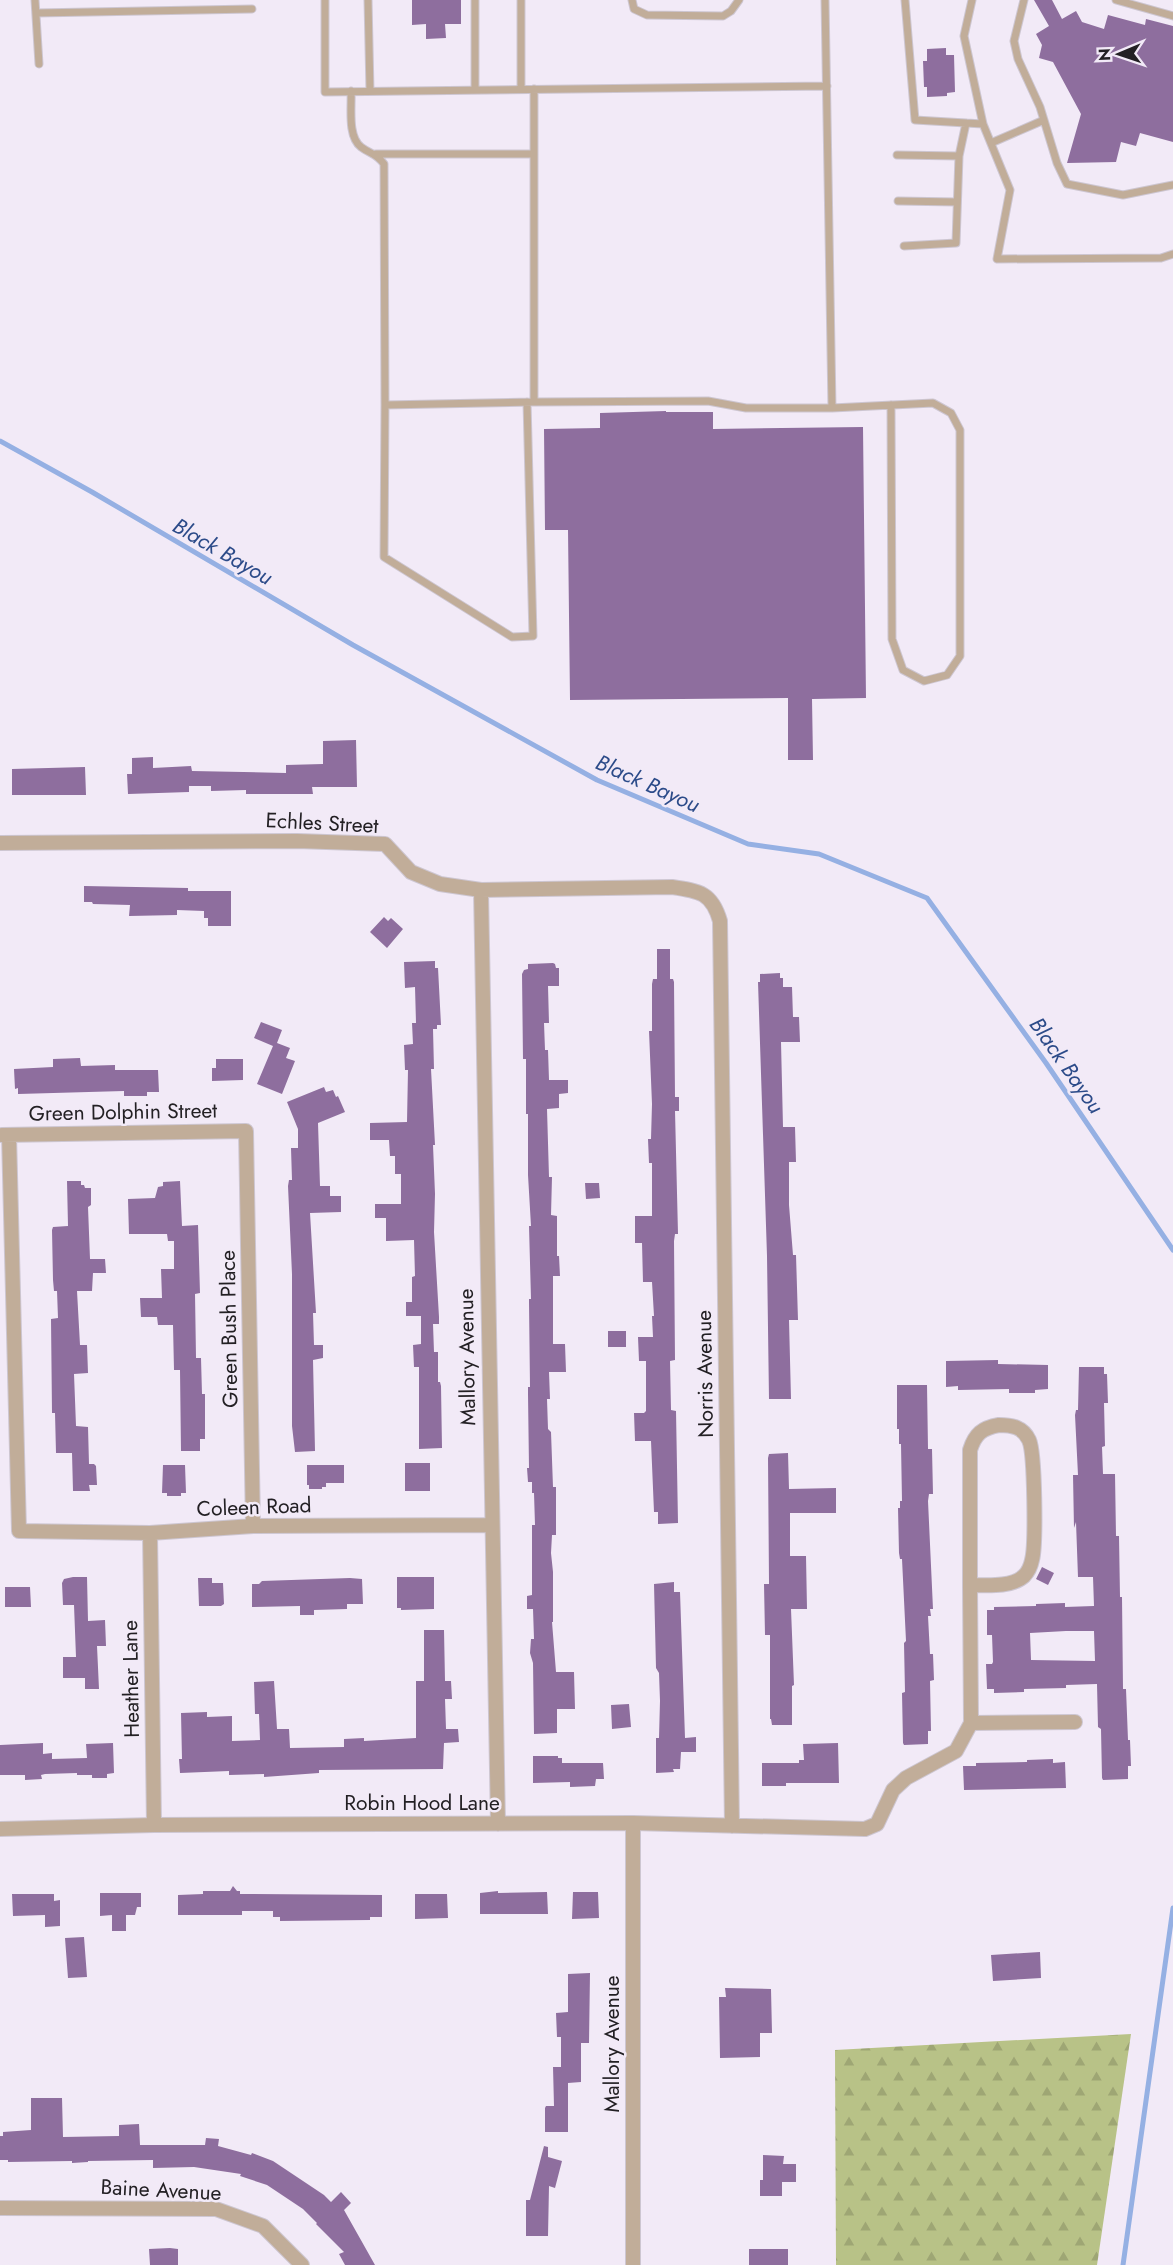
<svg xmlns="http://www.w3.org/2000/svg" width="1173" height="2265" viewBox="0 0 1173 2265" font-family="Jost,sans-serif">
  <defs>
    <pattern id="forest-firs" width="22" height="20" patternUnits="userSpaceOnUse" patternTransform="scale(1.5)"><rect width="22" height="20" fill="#b8c287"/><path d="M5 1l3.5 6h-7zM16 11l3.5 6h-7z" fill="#9ea674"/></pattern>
  </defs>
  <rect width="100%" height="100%" fill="#f2eaf7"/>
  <!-- forest -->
  <path fill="url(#forest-firs)" d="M1131 2034 1097 2265H836L835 2050Z"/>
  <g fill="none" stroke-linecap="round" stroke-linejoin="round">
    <!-- stream -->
    <path stroke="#95b0e3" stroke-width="5" d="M0 441 92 492 353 645 597 780 748 844 819 854 927 898 1046 1063 1173 1250
      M1123 2265 1173 1908"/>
  </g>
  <!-- building -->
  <path fill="#8e6e9e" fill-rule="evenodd" d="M412 0H461V24H445L446 38 426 39V24L412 25Z
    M1034 0H1052L1062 19 1076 11 1082 22 1104 29 1108 15 1145 25 1146 19 1173 26V142L1140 133 1136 146 1121 142 1116 162 1067 163 1081 114 1053 62 1039 58 1042 45 1036 34 1049 26Z
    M946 48V55H954L955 92 947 93V96L927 97V87H924L923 61H927V49Z
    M666 411V412H713V429L863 427 866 698 812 699 813 760H788V698L570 700 568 530H545L544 429 600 428V413Z
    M356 740 357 787H312L313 794H246V790L211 791V786H189V792L128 794 127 774H132V758L153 757V768L191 766 192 771 286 773V765L323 764V741Z
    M85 767 86 795H12V769Z
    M84 886 188 888V891H231V926H208V918H204V911L177 910V915L129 916 130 905 93 904 92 902H84Z
    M384 917 388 921 391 918 403 929 387 948 370 932Z
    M657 949H670V979H673L674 982 675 1097H679V1111H675L678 1234H675L674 1241 675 1360 670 1361 671 1410 676 1411 678 1523 658 1524V1512H654L651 1441H635L634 1413H644L646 1411V1361H639L638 1337H653L652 1316H654L652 1282H643L642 1243H635V1216H652V1163H649L648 1139H651L652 1104 649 1031H652V984L653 979H657Z
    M435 961V968H438L441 1025H437V1029H433L434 1069H431L435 1145H433L435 1194 434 1232 439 1317V1324H433L434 1352H438V1382H440L441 1386 442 1448 419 1449V1367H414L413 1345 421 1344V1316H406V1302H412V1277L415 1276 414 1240 386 1241V1218H375V1204H401V1174H395V1156H390L389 1140H370V1123L407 1122 408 1070H405L404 1045 413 1044 412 1023H416L415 987 405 988 404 962Z
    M553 963 555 964 556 968H559V986H548L549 1023H544L545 1050H548L549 1080H568V1093L559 1094V1108L547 1109 549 1177H552L551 1215 557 1216V1256H559L560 1276H553V1344H565L566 1372H549L550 1399H547L548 1429 551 1432 553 1487H556V1535H552L551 1553 553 1572V1622H552L556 1672H574L575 1709H557V1733L534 1734 533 1663 530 1653 531 1639H534L533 1609H527V1596L532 1595V1525H535L534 1493H532V1482H528L527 1468H529L528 1394V1387H530L529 1302V1299H531L529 1226H531L528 1175V1114H526V1059H523L522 974 524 970 528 969V964Z
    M780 973V978H783V987H792L793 1017H799L800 1042H781L783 1127H795L796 1162H789V1205L793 1255H796L798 1320H789L791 1399H769L767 1256 758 982H760V974Z
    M261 1022 282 1030 277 1043 290 1048 286 1058 295 1061 282 1094 257 1084 273 1046 254 1038Z
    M80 1058 81 1066 115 1065V1070H158L159 1092H147V1096H124V1091L18 1094V1088L15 1089 14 1069 53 1067V1059Z
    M216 1059H243V1080L212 1081V1068H216Z
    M324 1087 326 1092 333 1090 336 1097 338 1096 345 1112 318 1123 320 1186H330V1196H341V1212L310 1213 316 1313H313L314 1345H323V1358L313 1360 315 1451 295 1452 292 1426V1274L288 1186 289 1180H292L291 1148H298V1129L287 1102Z
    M67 1181H81V1185H84L85 1188H91V1205L88 1207 90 1259H105L106 1273H93L92 1291H77L80 1345H87L88 1373 74 1374 76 1426 88 1427 89 1464H94L96 1466 97 1485H89L90 1491H73L72 1453H56L55 1413H52L51 1319 58 1318 57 1291H54L53 1280 52 1230 53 1227 68 1226Z
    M180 1181 182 1226 198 1225 200 1293 195 1294 196 1358H201L202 1394H205V1439H200V1451H181L180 1370H174L173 1325H158L157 1317H141L140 1298H162L161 1269H174V1241H168L167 1234H129L128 1199 155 1198 158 1187 163 1186V1182Z
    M585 1183H599L600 1198 586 1199Z
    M608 1331H626V1347H608Z
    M998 1360V1364L1048 1365V1389L1035 1390V1393H1009V1389L958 1390V1386L946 1387V1361Z
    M1079 1367H1104V1374H1107L1108 1403H1104L1105 1446 1102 1447 1103 1474H1115L1116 1536H1119L1120 1597H1122L1123 1689H1126L1128 1740H1130L1131 1766H1128V1779L1103 1780 1102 1778 1101 1729 1098 1727 1097 1684 1066 1685V1688L1024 1689V1692L994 1693V1689H987L986 1664H992L993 1662 992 1635H987V1610H994V1607L1036 1606V1604L1065 1603V1607L1094 1606 1093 1577H1078L1076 1522 1074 1528 1073 1475H1078L1075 1415 1076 1410H1078ZM1066 1631H1094L1095 1661 1031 1660 1030 1633Z
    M897 1385H927L928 1449H932L933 1494H929L928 1501 933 1609H930L931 1616H928L930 1654H933L934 1680 930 1681 931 1731H928V1744L904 1745 903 1743 902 1693 905 1692 904 1643 906 1641 902 1559H900L899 1553 898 1508H900V1501H902L901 1444H899V1429H897Z
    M788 1453 789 1489 836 1488V1513H790V1556H806L807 1609H791L794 1685 792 1686V1725H772L771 1719H770V1635H765L764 1584H769V1581L768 1458 769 1454Z
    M405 1463H430V1491H405Z
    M163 1465H185L186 1493H181V1496H167V1493H162Z
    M307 1465H344V1483H326V1487H322V1489H309V1485H307Z
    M1042 1567 1054 1573 1048 1585 1036 1579Z
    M73 1577H87L88 1621 105 1620 106 1646H97L99 1689H85V1678H63V1657H76L74 1605H63L62 1583 64 1579Z
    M397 1577H434V1609L401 1610V1608H397Z
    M198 1578H212V1583H223L224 1604 221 1606H199Z
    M350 1578 362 1579 363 1604H347V1609L314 1610V1615H300V1606L252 1607V1584H259L262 1581Z
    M674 1582V1592H680L685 1738 696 1737V1752H681L680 1769H673L674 1772 656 1773V1738H659L660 1701 659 1673 656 1668 654 1584Z
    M5 1587H30L31 1607H5Z
    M424 1630H444L445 1681H451L452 1699H445L446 1729H458L459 1742 444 1743 443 1769 319 1770V1773L264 1777V1774L229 1775V1771L180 1773 179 1759H182L181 1713 207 1712V1717L232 1716V1741L260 1740 259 1714H255L254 1682 274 1681 277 1729H289L290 1748 344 1747V1739L364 1738V1741L416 1738V1681H424Z
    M629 1704 631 1727 612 1729 611 1705Z
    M43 1743V1754L52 1753V1759L87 1758 86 1744 113 1743 114 1773 107 1774V1778H92V1775H77V1773L45 1774 41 1775 42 1779 25 1780V1775H0V1745Z
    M838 1743 839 1783H786V1786H762V1763H799V1760H804L803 1744Z
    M533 1756H558V1758H562V1763H603L604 1779H596L595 1786 570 1787V1782L533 1783Z
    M1053 1759V1763L1065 1762 1066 1788 964 1790 963 1766H976V1763L1027 1762V1760Z
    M233 1886 237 1891H240V1894L382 1895V1917H370V1920L280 1921V1917H273V1911H242V1915H178V1895L203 1894V1891H230Z
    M498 1891V1893L547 1892 548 1914H480V1893Z
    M573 1892H598L599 1918 572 1919Z
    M100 1893H141V1907H137L135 1915H126V1931H112V1915L100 1916Z
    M12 1894H54V1901L60 1900V1926L45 1927V1915L13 1916Z
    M415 1894H447L448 1918 415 1919Z
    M84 1937 87 1977 68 1978 65 1938Z
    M1040 1952 1041 1978 993 1981 991 1955Z
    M590 1973 589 2043H581V2082L568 2083V2132H545V2108L546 2106H554L553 2067H561V2037H557L556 2013 568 2012V1974Z
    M725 1988 771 1989 772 2033H760V2057L720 2058 719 1997H726Z
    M31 2098H62L63 2137 119 2136V2125L139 2124 140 2145H205L206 2138 219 2139 218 2146 251 2155 252 2153 273 2161 324 2195 331 2202 341 2192 351 2203 344 2210 375 2265H345L339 2254 344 2252 316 2224 317 2223 303 2209 267 2185 240 2176 241 2174 194 2167 153 2168V2160L88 2161V2162L72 2163V2161L8 2162V2160H0V2136H3V2132L31 2130Z
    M544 2146 548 2147V2157L562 2161 555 2188 549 2186 548 2236H526V2200H530Z
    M763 2155 784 2156 783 2164H796V2182H782V2196H760V2180H763Z
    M170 2248 178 2249V2265H150L149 2249Z
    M749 2249H788V2265H749Z"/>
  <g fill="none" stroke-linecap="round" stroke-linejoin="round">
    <!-- service casing -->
    <g stroke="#cdc6d1" stroke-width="9">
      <path id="service" d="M35 0 39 64
        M325 0V92L827 86
        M368 0 370 91
        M632 0 634 9 647 15 723 16 731 11 739 0
        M825 0 832 408
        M905 0 915 120 983 124 1010 190 997 259 1161 258 1173 254
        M972 0 964 36 983 124
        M1024 0 1014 41 1018 59 1040 107 1057 163 1067 184 1123 195 1173 185
        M1116 0 1173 16
        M36 13 252 9
        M521 89V0
        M534 89V402L708 401 746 408H832L933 403 951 413 960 430V656L947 675 924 681 903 670 892 639 891 405
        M475 90V0
        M351 91C352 107 347 136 361 147 370 154 376 153 384 164L385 405 532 402
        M991 143 1044 120
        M376 154H534
        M897 155 959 156
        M898 201 957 202
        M904 246 956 243 959 156 966 123
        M385 405 384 557 512 637 533 636 527 402"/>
    </g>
    <!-- minor casing -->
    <g stroke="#cdc6d1" stroke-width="16">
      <path id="minor" d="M0 843 297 841 385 844 411 872 440 884 481 890 672 887C700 891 712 893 720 921L732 1826
        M481 890 498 1824
        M2 1135 246 1131 253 1526
        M9 1135 19 1531 150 1533 253 1526 491 1525
        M999 1425C1012 1425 1023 1427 1029 1440 1035 1453 1036 1545 1032 1560 1031 1565 1028 1572 1024 1576 1011 1588 985 1585 970 1585V1450C975 1434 982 1428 999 1425Z
        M150 1533 154 1825
        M970 1585 971 1723
        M633 1823V2265
        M0 1829 154 1825 633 1823 865 1829 877 1824 893 1790 906 1778 956 1751 971 1723 1075 1722
        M0 2208 216 2209 263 2226 302 2265"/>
    </g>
    <!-- service -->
    <use href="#service" stroke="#c1ad99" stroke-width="7"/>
    <!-- minor -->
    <use href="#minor" stroke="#c1ad99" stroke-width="14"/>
  </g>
  <g text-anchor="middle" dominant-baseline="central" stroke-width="5" stroke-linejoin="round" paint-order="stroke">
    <!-- street labels -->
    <g font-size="21" fill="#232024" stroke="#f2eaf7">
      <text transform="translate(322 823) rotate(3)">Echles Street</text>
      <text transform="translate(123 1112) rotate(-1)">Green Dolphin Street</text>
      <text transform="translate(229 1329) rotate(-91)">Green Bush Place</text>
      <text transform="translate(467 1357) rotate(-91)">Mallory Avenue</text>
      <text transform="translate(705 1374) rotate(-91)">Norris Avenue</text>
      <text transform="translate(254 1507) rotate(-2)">Coleen Road</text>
      <text transform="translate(131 1679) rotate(-91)">Heather Lane</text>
      <text x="422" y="1803">Robin Hood Lane</text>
      <text transform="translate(612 2044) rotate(-90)">Mallory Avenue</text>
      <text transform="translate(161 2190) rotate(3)">Baine Avenue</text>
    </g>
    <!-- water labels -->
    <g font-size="22" font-style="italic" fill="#2c4b89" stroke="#f2eaf7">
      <text transform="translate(223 551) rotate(30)">Black Bayou</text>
      <text transform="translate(648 783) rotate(24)">Black Bayou</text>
      <text transform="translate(1067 1065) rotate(55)">Black Bayou</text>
    </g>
  </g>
  <!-- north arrow -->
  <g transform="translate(1119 54) rotate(268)" stroke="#f2eaf7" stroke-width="4.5" paint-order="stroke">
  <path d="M0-4.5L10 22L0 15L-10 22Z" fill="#232024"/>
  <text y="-9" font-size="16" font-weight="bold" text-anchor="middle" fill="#232024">N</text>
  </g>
</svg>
